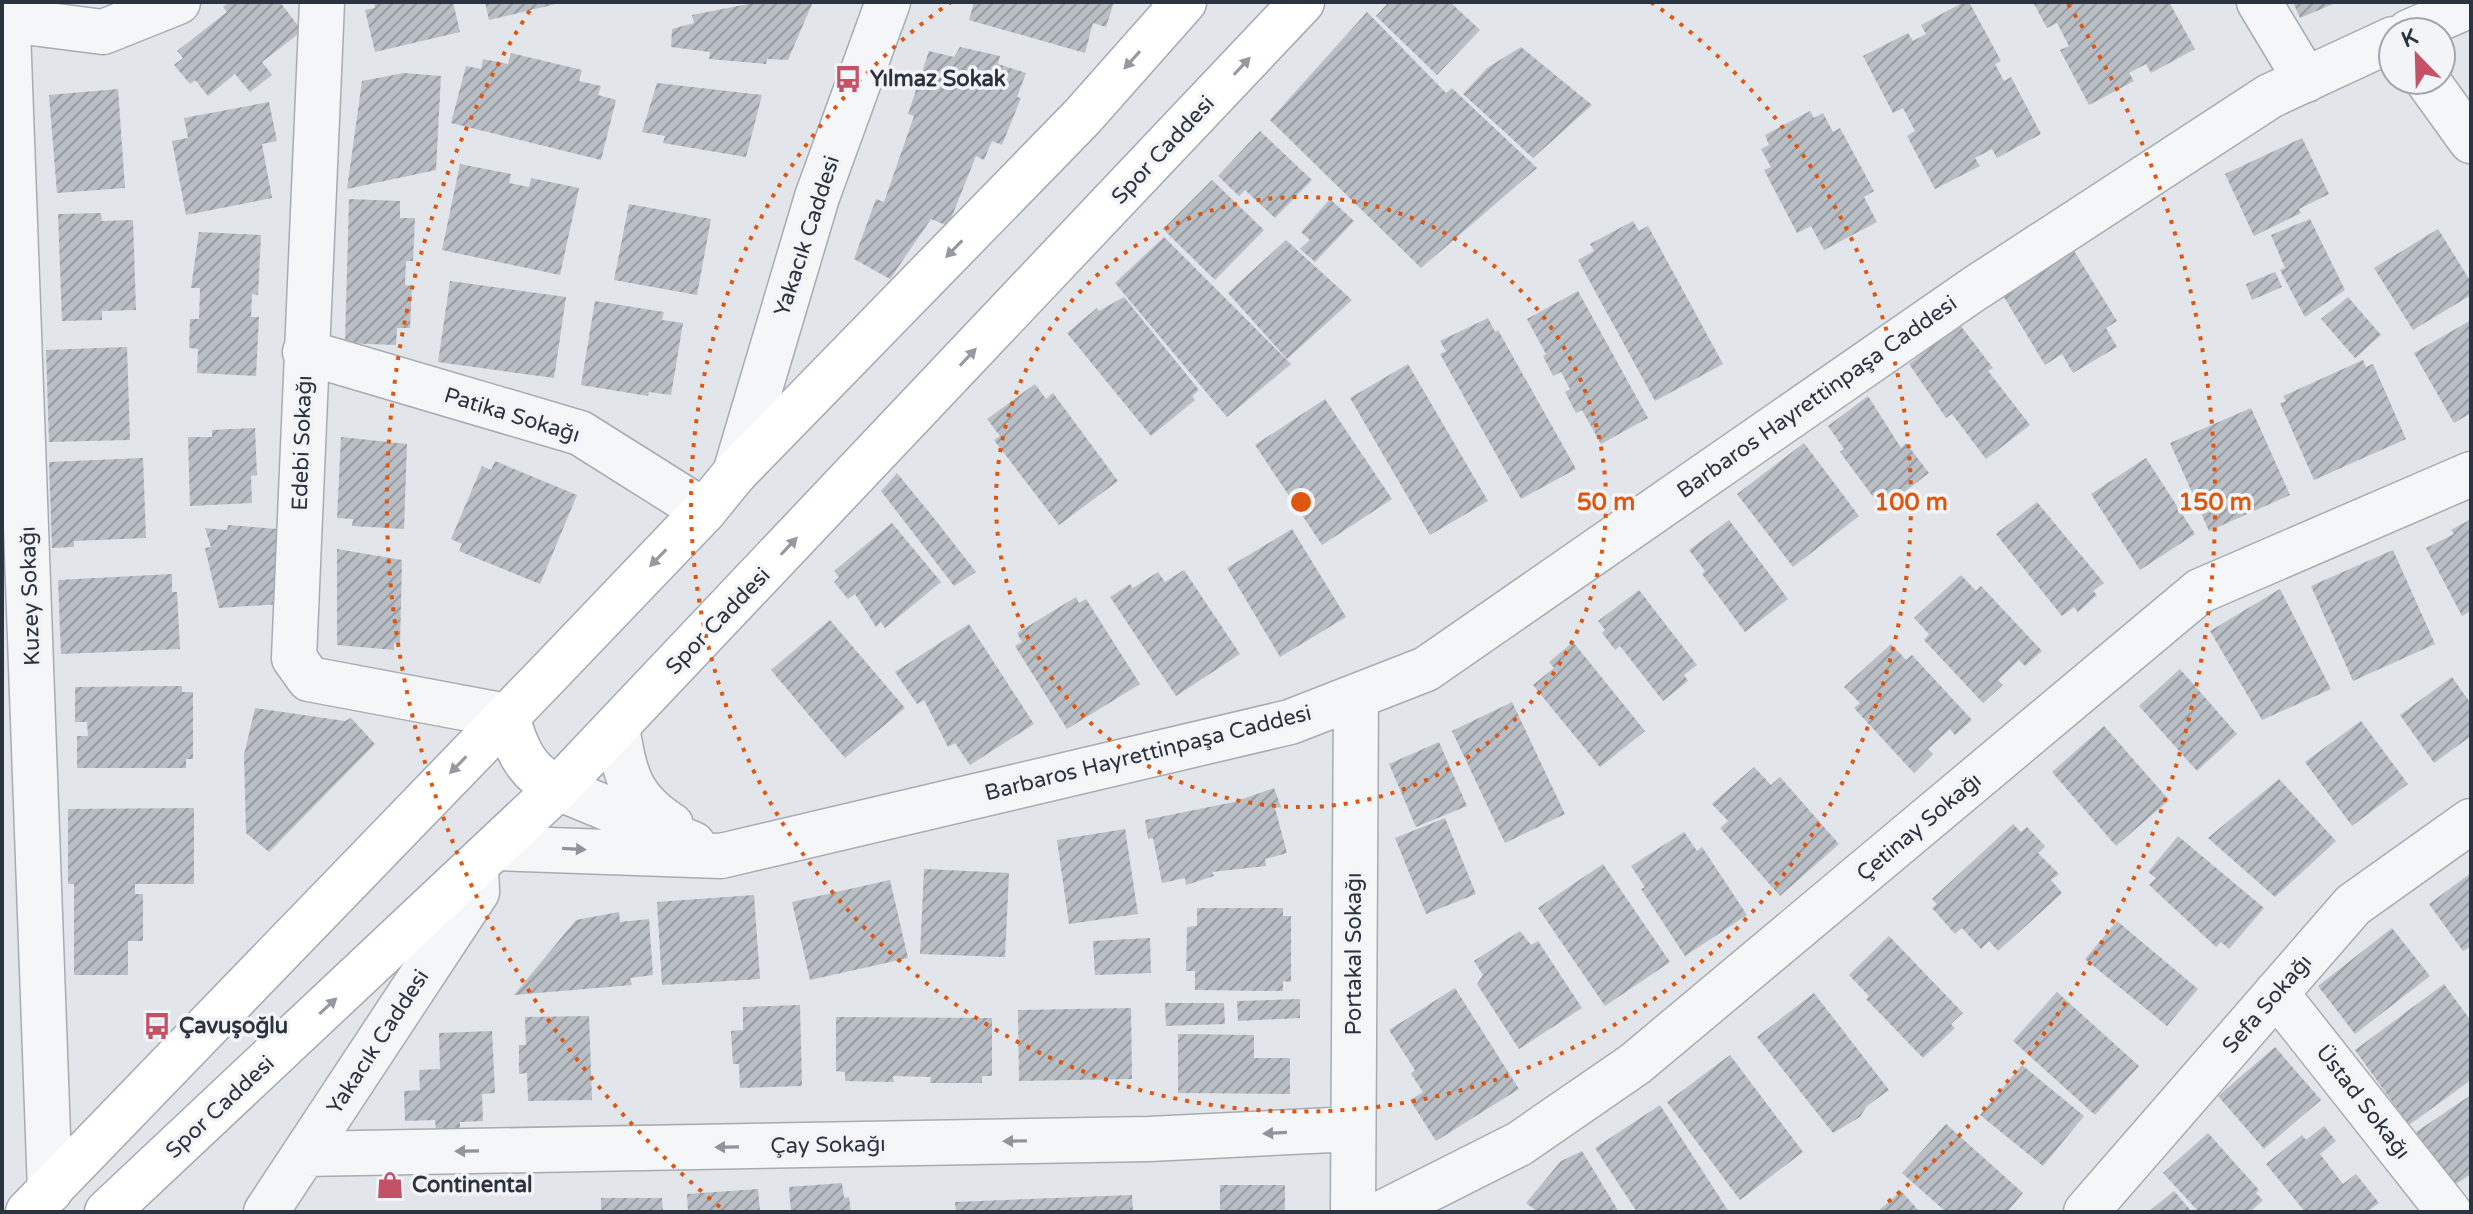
<svg xmlns="http://www.w3.org/2000/svg" width="2473" height="1214" viewBox="0 0 2473 1214" font-family="'Varela Round',sans-serif">
  <defs>
    <pattern id="building-hatch" width="6" height="6" patternUnits="userSpaceOnUse" patternTransform="scale(2)"><rect width="6" height="6" fill="#babfc6"/><path d="M-1 1l2-2M0 6l6-6M5 7l2-2" fill="none" stroke="#979ca2"/></pattern>
  </defs>
  <rect width="100%" height="100%" fill="#e2e5e9"/>
  <!-- building -->
  <path fill="url(#building-hatch)" d="M229 2H280L302 31 262 62 272 75 250 92 235 74 208 96 195 80 190 84 174 65 183 58 177 51 227 12 223 7Z
    M374 2H453L460 32 375 52 365 10 375 8Z
    M485 2H560V3L489 20Z
    M758 2 812 4 788 60 767 59 766 64 709 59 710 52 671 47 672 29 694 23 692 15Z
    M974 2H1114L1106 27 1093 23 1085 53 969 20Z
    M1389 2H1450L1480 30 1437 75 1376 16Z
    M1964 2H1969L2001 61 1995 64 2004 81 2011 77 2041 134 1997 158 1992 149 1975 158 1980 166 1935 189 1907 136 1915 131 1903 108 1893 113 1863 56 1908 33 1913 41 1926 34 1921 25Z
    M2033 2H2169L2195 49 2151 73 2146 64 2129 73 2134 81 2089 105 2060 50 2069 46 2057 23 2047 28Z
    M2293 2H2338L2300 18Z
    M1367 12 1446 93 1452 88 1537 168 1421 268 1270 120Z
    M960 47 1000 56 998 64 1026 73 1017 97 1021 98 1002 145 992 141 984 160 976 156 948 226 931 219 890 279 854 259 876 199 884 202 914 116 908 114 929 51 954 57Z
    M1521 47 1592 105 1533 158 1463 94 1487 68Z
    M511 53 582 70 579 81 601 86 598 95 616 100 601 160 451 123 466 66 481 69 483 59 508 64Z
    M404 73 441 76 436 170 347 189 362 81Z
    M657 83 762 95 746 157 663 143 665 136 642 132Z
    M118 89 125 188 57 193 49 95Z
    M269 102 277 141 262 144 272 198 186 215 172 141 188 138 184 118Z
    M1810 111 1814 118 1823 113 1833 132 1840 128 1874 191 1864 197 1877 222 1824 250 1811 226 1797 233 1764 170 1771 167 1761 149 1769 145 1765 135Z
    M1260 131 1312 180 1275 218 1245 190 1239 196 1218 176Z
    M2302 138 2329 194 2299 209 2301 213 2254 236 2225 174Z
    M460 164 511 174 509 183 529 187 531 178 579 188 560 275 442 250Z
    M1212 180 1264 230 1215 280 1163 229Z
    M349 199 400 201V218H415L413 261H406L405 285 412 286 410 328H397L396 345 345 343Z
    M1330 199 1354 221 1315 262 1300 249 1310 240 1301 232Z
    M629 204 711 219 697 295 614 280Z
    M101 213 102 221 133 220 136 310 102 311V320L62 321 58 214Z
    M2310 219 2345 290 2305 317 2280 270 2285 268 2271 235Z
    M1633 221 1639 231 1648 226 1723 364 1655 401 1578 260 1594 251 1590 244Z
    M2438 229 2471 282V295L2413 330 2374 268Z
    M199 232 261 235 258 295 252 294 251 317H259L256 376 197 373 198 349 189 348 190 319H199L200 288H191Z
    M1164 237 1291 364 1227 417 1115 283Z
    M1286 240 1352 300 1287 359 1228 293Z
    M2071 246 2117 321 2106 328 2117 347 2073 373 2062 354 2045 365 1999 289Z
    M2275 272 2282 287 2252 300 2246 284Z
    M450 281 566 297 554 378 438 362Z
    M1578 291 1648 418 1601 444 1582 410 1576 413 1565 392 1570 389 1561 372 1553 376 1543 356 1546 354 1527 319Z
    M1124 297 1199 390 1192 396 1195 400 1151 436 1067 333 1097 308 1099 311Z
    M2348 297 2381 335 2355 358 2321 319Z
    M595 301 664 312 662 320 683 323 671 395 649 392 648 396 581 385Z
    M1488 318 1495 332 1498 330 1576 469 1521 499 1440 354 1446 351 1440 341Z
    M2471 320V413L2454 423 2414 353Z
    M1960 325 1993 368 1988 371 2030 425 1986 459 1952 414 1946 418 1909 364Z
    M127 347 130 440 49 442 46 350Z
    M2363 360 2366 367 2373 364 2406 439 2314 480 2280 403 2286 401 2283 396Z
    M1408 364 1488 501 1430 535 1350 398Z
    M1035 384 1046 399 1053 393 1118 481 1059 525 994 440 1000 436 987 419Z
    M1868 396 1901 448 1906 443 1929 473 1882 509 1840 452 1844 449 1828 426Z
    M1325 399 1392 499 1322 545 1255 445Z
    M2251 408 2290 495 2209 531 2170 443Z
    M255 428 257 475 251 476 252 503 190 506 188 437H212V430Z
    M341 437 407 444 404 529 352 526 353 519 337 518Z
    M1804 443 1859 516 1793 567 1737 494Z
    M143 458 146 538 74 541V547L52 548 49 462Z
    M2146 458 2195 534 2140 570 2091 494Z
    M495 461 577 495 540 584 459 551 462 544 451 539 482 466 491 470Z
    M897 473 933 517 976 572 954 586 881 491Z
    M2037 502 2104 583 2093 591 2097 595 2078 612 2074 607 2062 616 1996 534Z
    M2471 519V611L2462 616 2426 548 2454 534 2451 530Z
    M1729 520 1788 599 1745 632 1702 574 1705 571 1689 550Z
    M892 523 941 582 885 628 881 622 876 627 855 594 848 599 834 582 839 577 834 571Z
    M228 525 277 529 281 604 219 608 205 548 211 547 205 528 227 530Z
    M1292 529 1346 617 1280 657 1227 568Z
    M337 549 402 560 400 644 394 643V650L337 645Z
    M2393 550 2435 644 2353 681 2311 586Z
    M1184 570 1240 654 1176 696 1110 597 1130 584 1133 588 1158 572 1165 582Z
    M172 574V592H177L180 649 61 654 58 580Z
    M1961 575 1976 591 1981 586 2042 651 2025 666 2019 660 1998 680 2003 685 1983 703 1924 640 1929 634 1914 618Z
    M2280 589 2331 689 2262 720 2210 631Z
    M1639 590 1697 665 1684 675 1688 681 1663 701 1620 646 1615 650 1602 633 1605 630 1598 621Z
    M1076 597 1079 603 1086 599 1140 684 1067 729 1015 646 1022 642 1017 633Z
    M830 620 905 708 845 758 771 670Z
    M969 624 1034 724 970 765 955 743 948 747 924 700 917 704 895 672Z
    M1573 642 1645 731 1600 767 1533 685 1554 668 1549 662Z
    M1891 644 1906 660 1912 655 1972 720 1955 735 1950 729 1928 749 1933 754 1914 773 1854 708 1860 703 1844 687Z
    M2180 669 2237 734 2197 771 2139 706Z
    M2452 677 2471 704V736L2434 763 2400 715Z
    M182 686V692H193V759H186V768H77V736H88L87 722H75V687Z
    M1512 702 1565 814 1505 843 1452 731Z
    M255 708 345 721 351 718 375 744 269 852 246 833 244 755Z
    M2361 721 2408 784 2352 826 2305 762Z
    M2104 726 2169 800 2116 846 2052 772Z
    M1439 742 1467 806 1416 827 1389 764Z
    M1754 767 1771 785 1780 777 1839 844 1780 896 1720 828 1728 821 1712 804Z
    M2279 779 2336 841 2275 897 2208 838Z
    M1274 788 1281 807 1275 808 1287 853 1265 859 1266 866 1212 872 1214 876 1186 885 1185 878 1162 883 1153 838 1148 839 1145 820 1234 802Z
    M194 808V884H135V894H143V941H128V975H74V884H68V809Z
    M1445 818 1476 894 1426 914 1395 838Z
    M2013 824 2021 832 2027 827 2045 846 2038 853 2059 874 2051 880 2062 893 1998 951 1989 941 1981 949 1962 928 1955 934 1932 908 1937 904 1932 899Z
    M1125 829 1138 914 1069 924 1057 840Z
    M1684 832 1697 851 1702 847 1747 915 1685 956 1641 889 1645 887 1631 866Z
    M2178 836 2264 908 2229 949 2221 942 2216 947 2149 885 2156 878 2148 872Z
    M1603 864 1670 962 1605 1006 1538 908Z
    M924 869 1009 873 1005 957 920 954Z
    M2471 873V946L2463 951 2429 904Z
    M890 880 908 958 810 980 792 902Z
    M754 895 760 979 662 985 657 902Z
    M1197 908H1283V916H1291V982L1283 981V991L1195 990V971H1186L1187 927 1197 926Z
    M619 912 620 922 649 919 653 975 630 978 632 985 514 995 576 920Z
    M2117 921 2198 989 2167 1026 2085 959Z
    M2392 928 2430 976 2355 1034 2318 986Z
    M1520 931 1531 945 1538 941 1582 1008 1519 1049 1477 984 1483 975 1474 961Z
    M1889 936 1963 1013 1951 1024 1955 1028 1923 1058 1866 999 1869 996 1849 975Z
    M1150 938 1151 973 1095 975 1093 941Z
    M2444 984 2471 1021V1080L2409 1125 2355 1050Z
    M1455 988 1519 1089 1436 1141 1410 1100 1423 1092 1411 1074 1415 1070 1389 1030Z
    M2057 992 2139 1066 2095 1115 2013 1041Z
    M1814 993 1889 1090 1867 1106 1860 1117 1833 1133 1757 1037Z
    M1300 999V1018L1238 1021 1237 1001Z
    M1165 1003H1224L1225 1024 1166 1026Z
    M800 1005 802 1086 740 1088 739 1064H733L731 1031 743 1030V1007Z
    M1131 1008 1132 1079 1019 1081 1018 1010Z
    M589 1016 592 1100 528 1101 527 1073 519 1074V1045H526L525 1017Z
    M836 1017 992 1018V1076H982V1083H930L931 1077 893 1076 894 1082 845 1081V1072L836 1071Z
    M492 1031 495 1093 482 1094 483 1121 460 1122V1128L436 1129 435 1120 405 1121 404 1091 420 1090 419 1070 440 1069 439 1033Z
    M1178 1034 1254 1035V1058H1290V1094L1178 1093Z
    M2275 1047 2321 1100 2264 1149 2218 1096Z
    M1730 1055 1803 1152 1740 1200 1667 1102Z
    M2022 1065 2084 1116 2043 1166 1980 1115Z
    M2471 1095V1174L2453 1186 2416 1132Z
    M1660 1105 1729 1212H1637L1595 1148Z
    M1946 1124 2023 1193 2007 1212H1946L1902 1173Z
    M2324 1126 2336 1141 2320 1154 2343 1184 2356 1174 2379 1203 2367 1212H2305L2266 1164 2302 1135 2306 1140Z
    M2208 1133 2259 1190 2256 1193 2263 1200 2250 1212H2199L2163 1173Z
    M1582 1151 1619 1212H1538L1526 1203 1561 1161Z
    M842 1183 844 1198 849 1197 851 1212H791L789 1187Z
    M1220 1185H1285V1212H1220Z
    M758 1189 760 1212H688L687 1194Z
    M1901 1191 1920 1212H1877Z
    M2174 1191 2192 1212H2148Z
    M1132 1195 1133 1212H956L955 1202Z
    M601 1198H662L663 1212H601Z"/>
  <g fill="none" stroke-linecap="round" stroke-linejoin="round">
    <!-- minor casing -->
    <g stroke="#a7acb3" stroke-width="47">
      <path id="minor" d="M7 2 50 1191
        M322 2 294 658 309 679 507 716
        M2259 2 2306 80
        M2 19 103 32 178 2
        M2427 80 2471 141
        M305 352 580 433 704 511
        M2276 993 2449 1212
        M304 1154 1149 1139 1353 1129
        M266 1212 477 892 476 867
        M1353 1212 1356 697
        M1384 1212 1519 1144 1635 1064 2200 591 2471 474
        M2086 1212 2353 905 2471 821"/>
    </g>
    <!-- tertiary casing -->
    <g stroke="#a7acb3" stroke-width="47">
      <path id="tertiary" d="M2409 32 2471 5
        M735 473 817 197 888 2
        M617 727C625 774 629 798 671 825
        M558 788 693 844
        M496 848 721 856 1290 722 1426 669 1974 289 2270 96 2393 39"/>
    </g>
    <!-- primary casing -->
    <g stroke="#a2aab4" stroke-width="47">
      <path id="primary" d="M507 716C516 749 526 773 558 788
        M28 1212 551 671 704 511 735 473 1082 117 1184 2
        M107 1212 558 788 1302 2"/>
    </g>
    <!-- minor -->
    <use href="#minor" stroke="#f5f6f8" stroke-width="44"/>
    <!-- tertiary -->
    <use href="#tertiary" stroke="#f5f6f8" stroke-width="44"/>
    <!-- primary -->
    <use href="#primary" stroke="#fff" stroke-width="44"/>
  </g>
  <!-- one-way arrows -->
  <defs><path id="oneway-solid" d="M-6-.8H1V-3.2L6.5 0L1 3.2V.8H-6Z" transform="scale(2)"/></defs>
  <g fill="#9599a0">
    <use href="#oneway-solid" transform="translate(1132 60) rotate(132)"/>
    <use href="#oneway-solid" transform="translate(1242 66) rotate(-47)"/>
    <use href="#oneway-solid" transform="translate(954 249) rotate(134)"/>
    <use href="#oneway-solid" transform="translate(968 357) rotate(-47)"/>
    <use href="#oneway-solid" transform="translate(789 546) rotate(-47)"/>
    <use href="#oneway-solid" transform="translate(658 558) rotate(134)"/>
    <use href="#oneway-solid" transform="translate(458 765) rotate(134)"/>
    <use href="#oneway-solid" transform="translate(328 1006) rotate(-43)"/>
  </g>
  <g fill="#90949c">
    <use href="#oneway-solid" transform="translate(574 849) rotate(3)"/>
    <use href="#oneway-solid" transform="translate(1275 1133) rotate(177)"/>
    <use href="#oneway-solid" transform="translate(1015 1141) rotate(179)"/>
    <use href="#oneway-solid" transform="translate(727 1147) rotate(179)"/>
    <use href="#oneway-solid" transform="translate(467 1151) rotate(179)"/>
  </g>
  <!-- distance rings -->
  <g fill="none" stroke="#df570f" stroke-width="4" stroke-dasharray="4 8">
    <circle cx="1301" cy="502" r="305"/>
    <path d="M1651 2A610 610 0 1 1 951 2"/>
    <path d="M720 1207A914 914 0 0 1 534 4M2068 4A914 914 0 0 1 1882 1207"/>
  </g>
  <!-- icons -->
  <defs>
    <g id="bus-bare" transform="scale(2.16)"><path d="M-5-6H5V4H4V6H2V4H-2V6H-4V4H-5ZM-3.5-4V0h7V-4ZM-3.5 1.2v1.5H-2V1.2ZM2 1.2v1.5H3.5V1.2Z" fill="#c45165" stroke="#f2f4f7" stroke-width="2.5" paint-order="stroke"/></g>
    <g id="shop-bare" transform="scale(2.16)"><path d="M-5-2.5h2.3a2.7 3.5 0 0 1 5.4 0H5L5.5 6h-11ZM-1.5-2.5h3a1.5 2.3 0 0 0-3 0Z" fill="#c45165" stroke="#f2f4f7" stroke-width="2.5" paint-order="stroke"/></g>
  </defs>
  <g fill-rule="evenodd">
    <use href="#bus-bare" x="848" y="79"/>
    <use href="#bus-bare" x="157" y="1026"/>
    <use href="#shop-bare" x="390" y="1185"/>
  </g>
  <g text-anchor="middle" dominant-baseline="central" stroke-width="7" stroke-linejoin="round" paint-order="stroke">
    <!-- poi labels -->
    <g font-size="22" font-weight="bold" fill="#2b3340" stroke="#f2f4f7" text-anchor="start">
      <text x="870" y="79">Yılmaz Sokak</text>
      <text x="179" y="1026">Çavuşoğlu</text>
      <text x="412" y="1185">Continental</text>
    </g>
    <!-- street labels -->
    <g font-size="22" fill="#2b3340" stroke="#f2f4f7">
      <text transform="translate(1163 150) rotate(-47)">Spor Caddesi</text>
      <text transform="translate(807 236) rotate(-72)">Yakacık Caddesi</text>
      <text transform="translate(1817 397) rotate(-35)">Barbaros Hayrettinpaşa Caddesi</text>
      <text transform="translate(512 415) rotate(17)">Patika Sokağı</text>
      <text transform="translate(302 443) rotate(-88)">Edebi Sokağı</text>
      <text transform="translate(30 596) rotate(-92)">Kuzey Sokağı</text>
      <text transform="translate(718 621) rotate(-46)">Spor Caddesi</text>
      <text transform="translate(1148 753) rotate(-14)">Barbaros Hayrettinpaşa Caddesi</text>
      <text transform="translate(1919 827) rotate(-40)">Çetinay Sokağı</text>
      <text transform="translate(1354 954) rotate(-90)">Portakal Sokağı</text>
      <text transform="translate(2267 1004) rotate(-49)">Sefa Sokağı</text>
      <text transform="translate(378 1042) rotate(-57)">Yakacık Caddesi</text>
      <text transform="translate(2363 1102) rotate(52)">Üstad Sokağı</text>
      <text transform="translate(220 1107) rotate(-43)">Spor Caddesi</text>
      <text transform="translate(828 1145) rotate(-1)">Çay Sokağı</text>
    </g>
  </g>
  <circle cx="1301" cy="502" r="12" fill="#df570f" stroke="#f2f4f7" stroke-width="4"/>
  <g font-size="24" text-anchor="middle" font-weight="bold" fill="#df570f" stroke="#f2f4f7" stroke-width="7" stroke-linejoin="round" paint-order="stroke">
    <text x="1606" y="510">50 m</text>
    <text x="1911" y="510">100 m</text>
    <text x="2215" y="510">150 m</text>
  </g>
  <!-- border -->
  <rect width="2473" height="1214" fill="none" stroke="#2b3340" stroke-width="8"/>
  <!-- north arrow -->
  <g transform="translate(2417 56) rotate(337)"><circle r="38" fill="#f2f4f7" stroke="#a2a7ae" stroke-width="2"/>
  <path d="M0-6L14 30L0 20L-14 30Z" fill="#c45165"/>
  <text y="-12" font-size="22" font-weight="bold" text-anchor="middle" fill="#2b3340">K</text>
  </g>
</svg>
